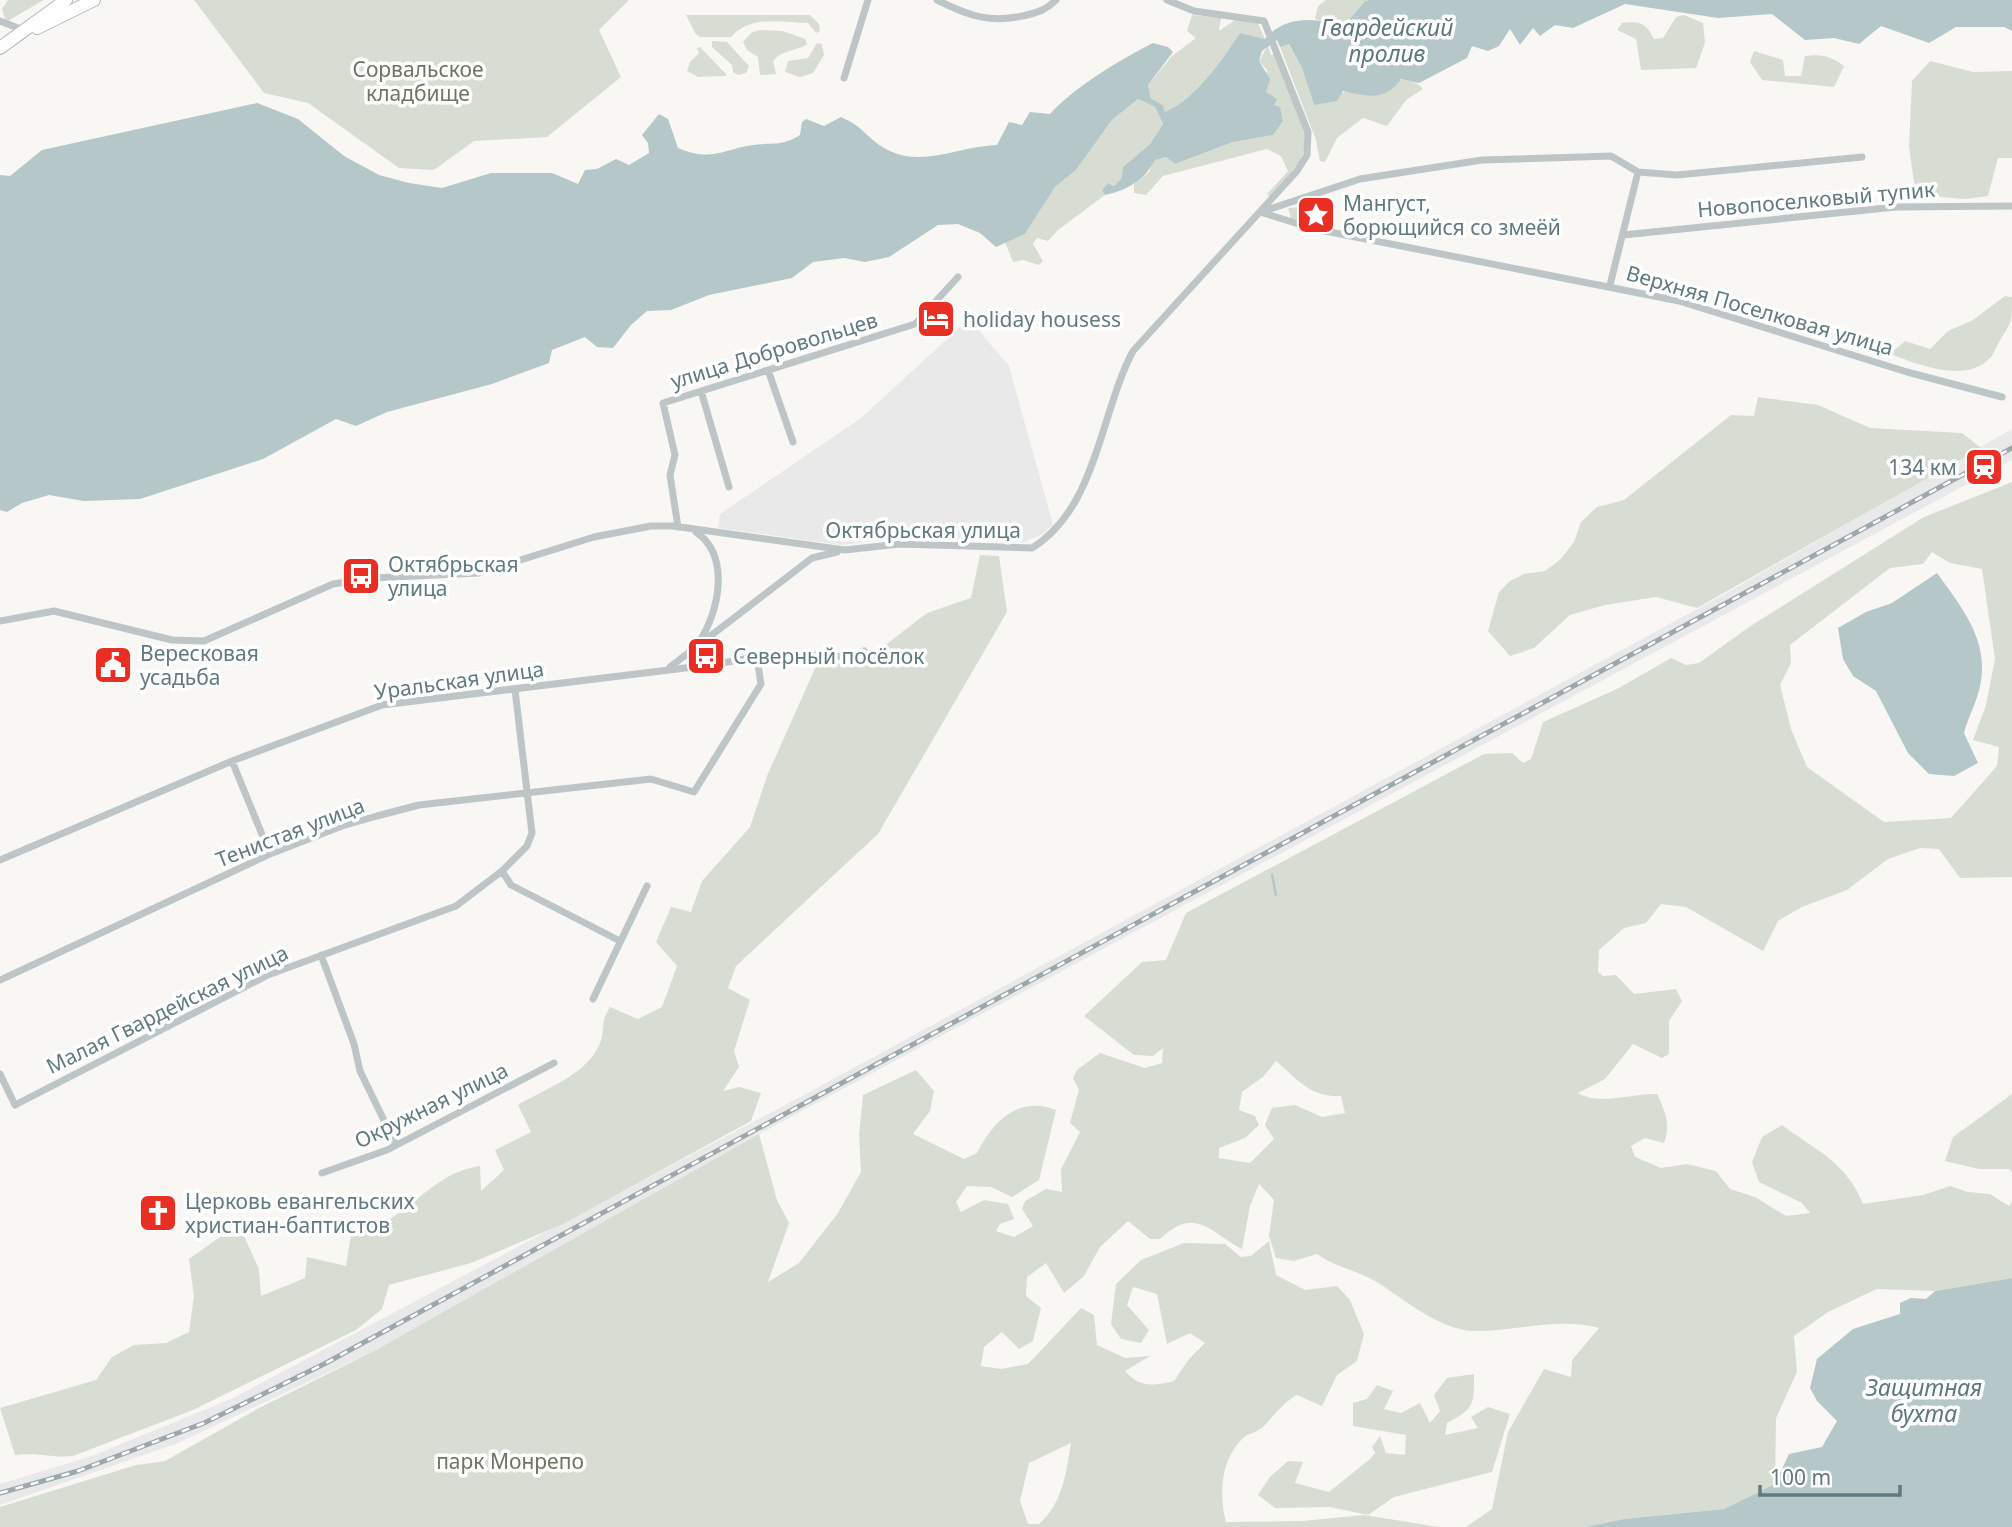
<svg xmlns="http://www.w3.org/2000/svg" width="2012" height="1527" viewBox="0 0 2012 1527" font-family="'Noto Sans',sans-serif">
  <rect width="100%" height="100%" fill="#f8f7f4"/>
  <!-- built -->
  <path fill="#e8e9e8" d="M969 319 1009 366 1053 525 1041 535 1024 542 900 538 841 545 718 528 720 514 861 418Z
    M2012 429V460L759 1134 374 1351 178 1443 0 1505V1484L92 1456 233 1398 312 1356 789 1103 1723 595Z"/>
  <!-- green -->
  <path fill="#d8ddd3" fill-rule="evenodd" d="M8 0H44L6 22 2 9Z
    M194 0H629L599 30 621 77 547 137 474 141 434 170 399 168 308 103 264 93Z
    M1326 0H1369L1365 1 1345 26 1315 19 1318 6Z
    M686 15H810L819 24 820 31 816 33 808 23C781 22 751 15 731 37H700L695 33Z
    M1192 15 1221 18 1219 31 1235 20 1258 23 1265 39 1240 33C1221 61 1197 99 1165 112L1163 105 1151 100 1148 85 1172 56 1196 38 1187 31Z
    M1684 15 1703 23 1705 43 1696 68 1641 70 1636 39 1617 30 1622 23C1640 21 1646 23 1654 39L1663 38 1676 17Z
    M760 30 783 31 805 39 807 44C796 52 783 49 773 61L776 74 760 75 758 57 747 50 743 42 752 32Z
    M712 41 727 42 749 66 746 73 738 75 733 72 732 65 712 47Z
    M817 43 822 44 824 55 813 73 800 77 785 72 788 61 808 58Z
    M1288 43 1302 68 1314 105C1336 94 1405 65 1423 89L1406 100 1387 126 1363 118 1337 138 1325 162 1320 161 1316 140 1280 47Z
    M1268 45 1271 55 1276 54 1306 129C1310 158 1288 176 1270 196L1267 194 1288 171 1281 156 1267 149 1163 176 1146 195 1134 193V184L1149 172 1154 160 1166 157 1175 164 1233 142 1273 135 1274 105 1266 92 1267 70 1259 61Z
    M700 47 726 74V76L698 77 687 71 690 62 699 53 697 48Z
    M1754 51 1783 60 1785 76H1801L1805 56C1822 54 1831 56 1844 66L1834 87 1762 80 1750 62Z
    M1930 61 1973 72 2012 71V158H1998L1988 196 1966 199 1916 195 1909 147 1912 81Z
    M1138 99 1155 107 1163 124 1150 144 1123 167 1121 179 1114 186 1109 183 1102 190 1105 195 1058 230 1048 241 1037 238 1033 244 1043 261 1039 265 1023 260 1013 262 1005 242 1025 234 1055 187 1076 170 1112 120Z
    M1314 206V226L1291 218 1288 208Z
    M2005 296 2012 297C2012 323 2012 321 1999 342 1996 347 1994 353 1991 357 1967 385 1917 364 1890 354L1905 341 1930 349 1948 331 1973 320Z
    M1758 397 1818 405 1870 428 1962 433 1981 448 1697 608 1656 597 1605 605 1570 615 1534 648 1510 656 1488 631 1499 592 1510 581 1524 574 1545 571 1560 560 1574 542 1581 522 1597 507 1624 500 1731 415 1754 416Z
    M2012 482V877L1960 878 1939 849 1920 848 1888 859 1847 890 1802 907 1778 921 1763 951 1686 907 1661 904 1646 923 1624 928 1599 950 1598 972 1603 976 1616 975 1634 994 1676 989 1682 1001 1669 1021V1054L1662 1058 1633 1044 1605 1079 1578 1093C1599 1106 1633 1093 1657 1094 1665 1111 1671 1124 1664 1143L1645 1138 1631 1146 1635 1157 1661 1168 1687 1164 1716 1171 1730 1189 1755 1197 1786 1216 1810 1213 1802 1203 1759 1182 1752 1162 1762 1137 1782 1125C1817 1151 1846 1162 1863 1204L1923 1195 1950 1186 1968 1192 1990 1194 2009 1206 2012 1201V1278L1935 1291 1877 1289 1828 1312 1794 1336 1797 1372 1776 1418 1775 1484 1724 1509 1624 1519 1585 1527H1466L1492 1509 1508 1432 1544 1369 1571 1377 1572 1360 1599 1328C1558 1317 1517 1331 1475 1331 1440 1331 1403 1298 1375 1281 1356 1270 1335 1267 1317 1254L1294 1261 1276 1258 1269 1236 1274 1200 1259 1184 1250 1206 1242 1249C1210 1232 1195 1205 1160 1239H1150L1128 1221 1100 1247 1084 1276 1064 1293 1046 1263 1027 1277 1026 1296 1041 1308 1033 1341 1019 1349 1002 1332 984 1347 981 1366 1001 1369 1028 1364 1081 1308 1094 1315 1097 1345 1125 1358 1150 1356 1125 1371C1140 1388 1153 1386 1174 1381L1189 1359 1205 1343 1190 1333 1167 1344 1157 1294 1133 1287 1127 1305 1149 1330 1141 1343 1121 1339 1111 1324 1116 1284 1141 1260 1184 1243 1225 1244 1241 1257 1251 1256 1269 1241 1276 1275 1305 1290 1337 1286 1350 1300 1364 1334 1357 1361 1337 1375 1322 1406 1297 1395C1283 1403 1276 1413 1265 1425 1259 1432 1248 1433 1242 1439 1220 1462 1219 1494 1226 1522L1302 1521 1364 1515 1439 1527H0V1507L136 1465 165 1461 259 1408 374 1351 759 1134 777 1200 789 1223 768 1282 799 1263 838 1213 861 1172 859 1135 863 1095 916 1070 934 1091 930 1111 913 1134 964 1159 977 1153C993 1121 1019 1095 1056 1110L1039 1180 1012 1197 991 1187 967 1186 956 1202 961 1212 984 1200 1008 1204 1014 1219 1000 1224 996 1231 1014 1237 1033 1226 1022 1209 1025 1201 1046 1189 1062 1192 1061 1169 1080 1132 1070 1123 1079 1090 1073 1078 1077 1070 1100 1053 1145 1068 1162 1063 1163 1048 1153 1056 1134 1055 1084 1016 1142 962 1166 960 1186 913 1484 754 1512 753 1523 763 1531 759 1543 722 1617 689 1671 658 1686 665 1699 663 1749 627 1924 517ZM1932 552 1950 563 1982 569 1995 659 1986 705 1973 740 1999 747 1997 766 1951 818 1884 822 1807 767 1791 729 1780 685 1791 663 1790 645 1890 568 1923 564ZM1276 1061C1297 1079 1311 1098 1341 1096L1345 1113 1322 1117 1295 1105 1272 1108 1265 1125 1274 1139 1250 1163 1219 1158V1148L1245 1138 1259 1125 1255 1116 1239 1110 1242 1092 1263 1077ZM1071 1443C1066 1473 1063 1503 1039 1524H1028L1020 1501 1029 1463Z
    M980 555 999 556 1007 612 878 834 736 966 728 988 750 1000 734 1051 739 1067 723 1091 739 1087 761 1093 751 1121 563 1224 471 1263 389 1285 382 1309 356 1330 193 1410 73 1456C51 1458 38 1452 15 1455L0 1408 96 1380 112 1357 134 1345 166 1343 189 1332 194 1296 189 1259 220 1237 244 1236 259 1269 261 1296 305 1278 307 1257 346 1266 351 1235C366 1229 383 1224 396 1215 425 1195 444 1171 480 1166L481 1191 504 1170 495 1150 531 1132 518 1105C546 1088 587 1075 600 1043 606 1029 599 1025 610 1007L638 1019 662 1007 677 966 656 942 671 907 691 912 702 881 750 827 767 776 817 664 862 663 927 613 971 598Z
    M2012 1094V1172L2009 1169H1979L1945 1161 1953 1137Z
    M1474 1374C1474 1404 1475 1408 1447 1423L1445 1435 1478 1428 1471 1417 1488 1407 1510 1414 1492 1472 1394 1497 1368 1515 1330 1507 1275 1508 1258 1495 1270 1477 1288 1461 1303 1462 1295 1483 1329 1492 1370 1459 1375 1453 1372 1447 1380 1436 1386 1453 1405 1455 1406 1435 1353 1426V1403L1367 1399 1377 1385 1393 1391 1384 1409 1401 1413 1420 1403 1430 1423 1440 1411 1434 1395 1447 1378Z"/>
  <!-- water -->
  <path fill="#b5c7c8" d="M1369 0H2012V31L2004 27H1956L1929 43 1881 26 1859 44 1834 38 1805 40 1772 14 1718 18 1625 4 1573 28 1555 25 1540 36 1533 28 1520 45 1510 29 1499 46 1488 51 1472 46 1467 58 1419 83 1401 79C1386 101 1367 97 1343 91L1337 101 1314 105 1302 68 1289 44 1280 47 1277 40 1262 51 1259 61 1270 79 1266 92 1277 99 1274 105 1280 107 1283 121 1273 135 1233 142 1175 164 1166 157 1155 160C1144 181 1127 190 1105 195L1102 190 1108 183 1114 186 1121 179 1123 167 1150 144 1163 124 1155 107 1138 99 1112 120 1076 170 1055 187 1025 234 996 247 980 233 958 224 938 225 889 257 865 262 844 258 813 262 792 278 709 295 671 310 647 311 631 325 613 348 597 347 585 337 552 350 549 363 492 384 387 412 356 426 336 419 263 459 140 499 84 501 49 495 22 503 7 512 0 510V175L10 176 42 150 257 103 298 119 344 156 379 175 409 183 442 188 491 173H552L578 184 585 170 597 169 616 159 629 165 649 153 648 143 642 135 659 114 668 119 678 148C711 162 721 150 753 145 773 142 781 147 800 135L802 122 806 119 824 126 841 117C865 127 867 140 890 151 924 167 960 146 997 145L1009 122 1022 125 1030 112 1050 114C1074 87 1120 60 1153 43L1168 47 1173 52 1148 85 1151 99 1163 105 1165 112C1197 98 1221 61 1240 33L1265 39C1286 14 1317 19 1345 25L1365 1Z
    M1937 573C1962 608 1990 641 1980 686 1977 702 1968 717 1964 733L1978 763 1954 776 1929 774 1908 753 1876 691 1853 676 1843 659 1838 628 1866 612 1892 603Z
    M2012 1278V1527H1585L1624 1519 1724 1509 1775 1484 1789 1454 1822 1447 1837 1421 1817 1401 1810 1388 1817 1359 1853 1329 1900 1314V1303L1911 1298 1926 1299 1935 1291Z"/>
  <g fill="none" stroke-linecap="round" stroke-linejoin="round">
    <!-- stream -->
    <path stroke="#b5c7c8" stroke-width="2.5" d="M1272 875 1276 895"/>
    <!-- primary casing -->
    <g stroke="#b3babd" stroke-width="14">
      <path id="primary" d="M37 28 94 0
        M0 48 66 0"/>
    </g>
    <!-- minor -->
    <path stroke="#bec5c7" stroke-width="7" d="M937 0C969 16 991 24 1027 15 1039 12 1047 9 1056 0
      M0 21 23 30
      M844 78 868 0
      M1260 212 1315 229 1679 301 1907 372 2002 397
      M1261 212 1360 179 1482 160 1611 156 1638 172 1677 175 1862 157
      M1623 235 1896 207 2012 206
      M1610 285 1638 172
      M768 370 793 442
      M701 391 729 487
      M678 527 670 475 675 455 663 403 915 324 958 277
      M696 532C731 556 719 612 699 642
      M0 621 54 611 172 640 204 641 333 584 372 578 479 573 594 537 651 526H673L845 550 899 544 1032 548C1097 508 1100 413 1133 351L1297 171 1307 155 1308 132 1264 21 1194 11 1167 0
      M670 667 812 558 837 552
      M232 761 270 854
      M0 860 232 761 382 705 710 665 779 653 850 657 864 651
      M502 871 511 885 620 941
      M321 955 354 1044 360 1071 395 1143
      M0 980 270 854 342 826 377 816 419 805 651 779 694 792 761 684 757 658
      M593 999 647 886
      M0 1074 15 1105 268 975 456 906 502 871 527 846 532 833 515 690
      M322 1173 387 1150 554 1063"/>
    <!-- primary -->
    <use href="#primary" stroke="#fff" stroke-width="12"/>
    <!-- rail casing -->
    <g stroke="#9da8ac" stroke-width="5">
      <path id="rail" d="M0 1493 78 1471 204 1423 324 1364 2012 448"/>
    </g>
    <!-- rail -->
    <use href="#rail" stroke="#fff" stroke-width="2.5" stroke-dasharray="8" stroke-linecap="butt"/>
  </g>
  <!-- icons -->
  <defs>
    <g id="sight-square" transform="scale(2.0125)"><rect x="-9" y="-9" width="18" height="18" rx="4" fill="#e92f23" stroke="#fff"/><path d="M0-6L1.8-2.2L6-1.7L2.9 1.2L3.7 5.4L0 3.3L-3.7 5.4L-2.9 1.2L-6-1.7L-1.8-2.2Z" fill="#fff"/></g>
    <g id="hotel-square" transform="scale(2.0125)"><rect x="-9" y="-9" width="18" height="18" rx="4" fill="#e92f23" stroke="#fff"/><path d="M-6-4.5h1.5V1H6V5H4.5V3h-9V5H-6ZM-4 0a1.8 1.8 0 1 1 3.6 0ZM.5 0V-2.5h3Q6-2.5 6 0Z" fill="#fff"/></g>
    <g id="station-square" transform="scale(2.0125)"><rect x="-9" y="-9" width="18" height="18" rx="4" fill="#e92f23" stroke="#fff"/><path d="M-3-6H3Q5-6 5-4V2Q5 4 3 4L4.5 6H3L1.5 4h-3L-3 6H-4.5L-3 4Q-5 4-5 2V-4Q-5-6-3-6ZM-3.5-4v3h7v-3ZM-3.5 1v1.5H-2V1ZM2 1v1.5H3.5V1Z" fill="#fff"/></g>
    <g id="bus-square" transform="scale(2.0125)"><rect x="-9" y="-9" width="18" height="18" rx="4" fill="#e92f23" stroke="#fff"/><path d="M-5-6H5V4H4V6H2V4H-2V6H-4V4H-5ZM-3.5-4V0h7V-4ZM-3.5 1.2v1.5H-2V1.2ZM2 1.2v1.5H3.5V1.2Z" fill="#fff"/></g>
    <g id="civic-square" transform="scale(2.0125)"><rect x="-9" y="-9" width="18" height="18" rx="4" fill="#e92f23" stroke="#fff"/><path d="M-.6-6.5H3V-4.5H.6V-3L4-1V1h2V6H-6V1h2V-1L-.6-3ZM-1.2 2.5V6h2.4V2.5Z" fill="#fff"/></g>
    <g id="church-square" transform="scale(2.0125)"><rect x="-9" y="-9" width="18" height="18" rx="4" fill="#e92f23" stroke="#fff"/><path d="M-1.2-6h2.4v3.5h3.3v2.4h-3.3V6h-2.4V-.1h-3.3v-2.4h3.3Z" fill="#fff"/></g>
  </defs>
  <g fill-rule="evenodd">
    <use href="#sight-square" x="1316" y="215"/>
    <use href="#hotel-square" x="936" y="319"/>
    <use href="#station-square" x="1984" y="467"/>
    <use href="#bus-square" x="361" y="576"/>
    <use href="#bus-square" x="706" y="656"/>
    <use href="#civic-square" x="113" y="665"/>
    <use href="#church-square" x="158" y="1213"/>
  </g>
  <g text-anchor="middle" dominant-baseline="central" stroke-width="7" stroke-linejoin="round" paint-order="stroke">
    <!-- park labels -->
    <g font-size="21" fill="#697861" stroke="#fff">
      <text x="418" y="69">Сорвальское<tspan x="418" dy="24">кладбище</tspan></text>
      <text x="510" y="1461">парк Монрепо</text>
    </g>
    <!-- street labels -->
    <g font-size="21" fill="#617981" stroke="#fff">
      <text transform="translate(1816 199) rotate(-5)">Новопоселковый тупик</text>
      <text transform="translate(1760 310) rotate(16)">Верхняя Поселковая улица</text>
      <text transform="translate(774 350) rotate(-17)">улица Добровольцев</text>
      <text x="923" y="530">Октябрьская улица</text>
      <text transform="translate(459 680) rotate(-8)">Уральская улица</text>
      <text transform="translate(290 832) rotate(-21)">Тенистая улица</text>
      <text transform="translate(167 1009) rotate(-26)">Малая Гвардейская улица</text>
      <text transform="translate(431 1105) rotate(-26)">Окружная улица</text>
    </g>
    <!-- poi labels -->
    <g font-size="21" fill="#617981" stroke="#fff" text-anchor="start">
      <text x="1343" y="203">Мангуст,<tspan x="1343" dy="24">борющийся со змеёй</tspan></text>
      <text x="963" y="319">holiday housess</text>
      <text x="1957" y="467" text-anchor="end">134 км</text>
      <text x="388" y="564">Октябрьская<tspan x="388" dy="24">улица</tspan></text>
      <text x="140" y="653">Вересковая<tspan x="140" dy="24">усадьба</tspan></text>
      <text x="733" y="656">Северный посёлок</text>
      <text x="185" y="1201">Церковь евангельских<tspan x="185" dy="24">христиан-баптистов</tspan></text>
    </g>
    <!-- water labels -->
    <g font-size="23" font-style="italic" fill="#5c787c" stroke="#fff">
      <text x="1387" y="27">Гвардейский<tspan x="1387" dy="26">пролив</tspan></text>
      <text x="1924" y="1387">Защитная<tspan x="1924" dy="26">бухта</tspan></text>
    </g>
  </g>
  <!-- scale -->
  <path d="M1760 1485v10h140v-10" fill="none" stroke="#617981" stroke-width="3.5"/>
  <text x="1770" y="1485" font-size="21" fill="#617981" stroke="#ffffff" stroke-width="5" paint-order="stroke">100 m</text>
</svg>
